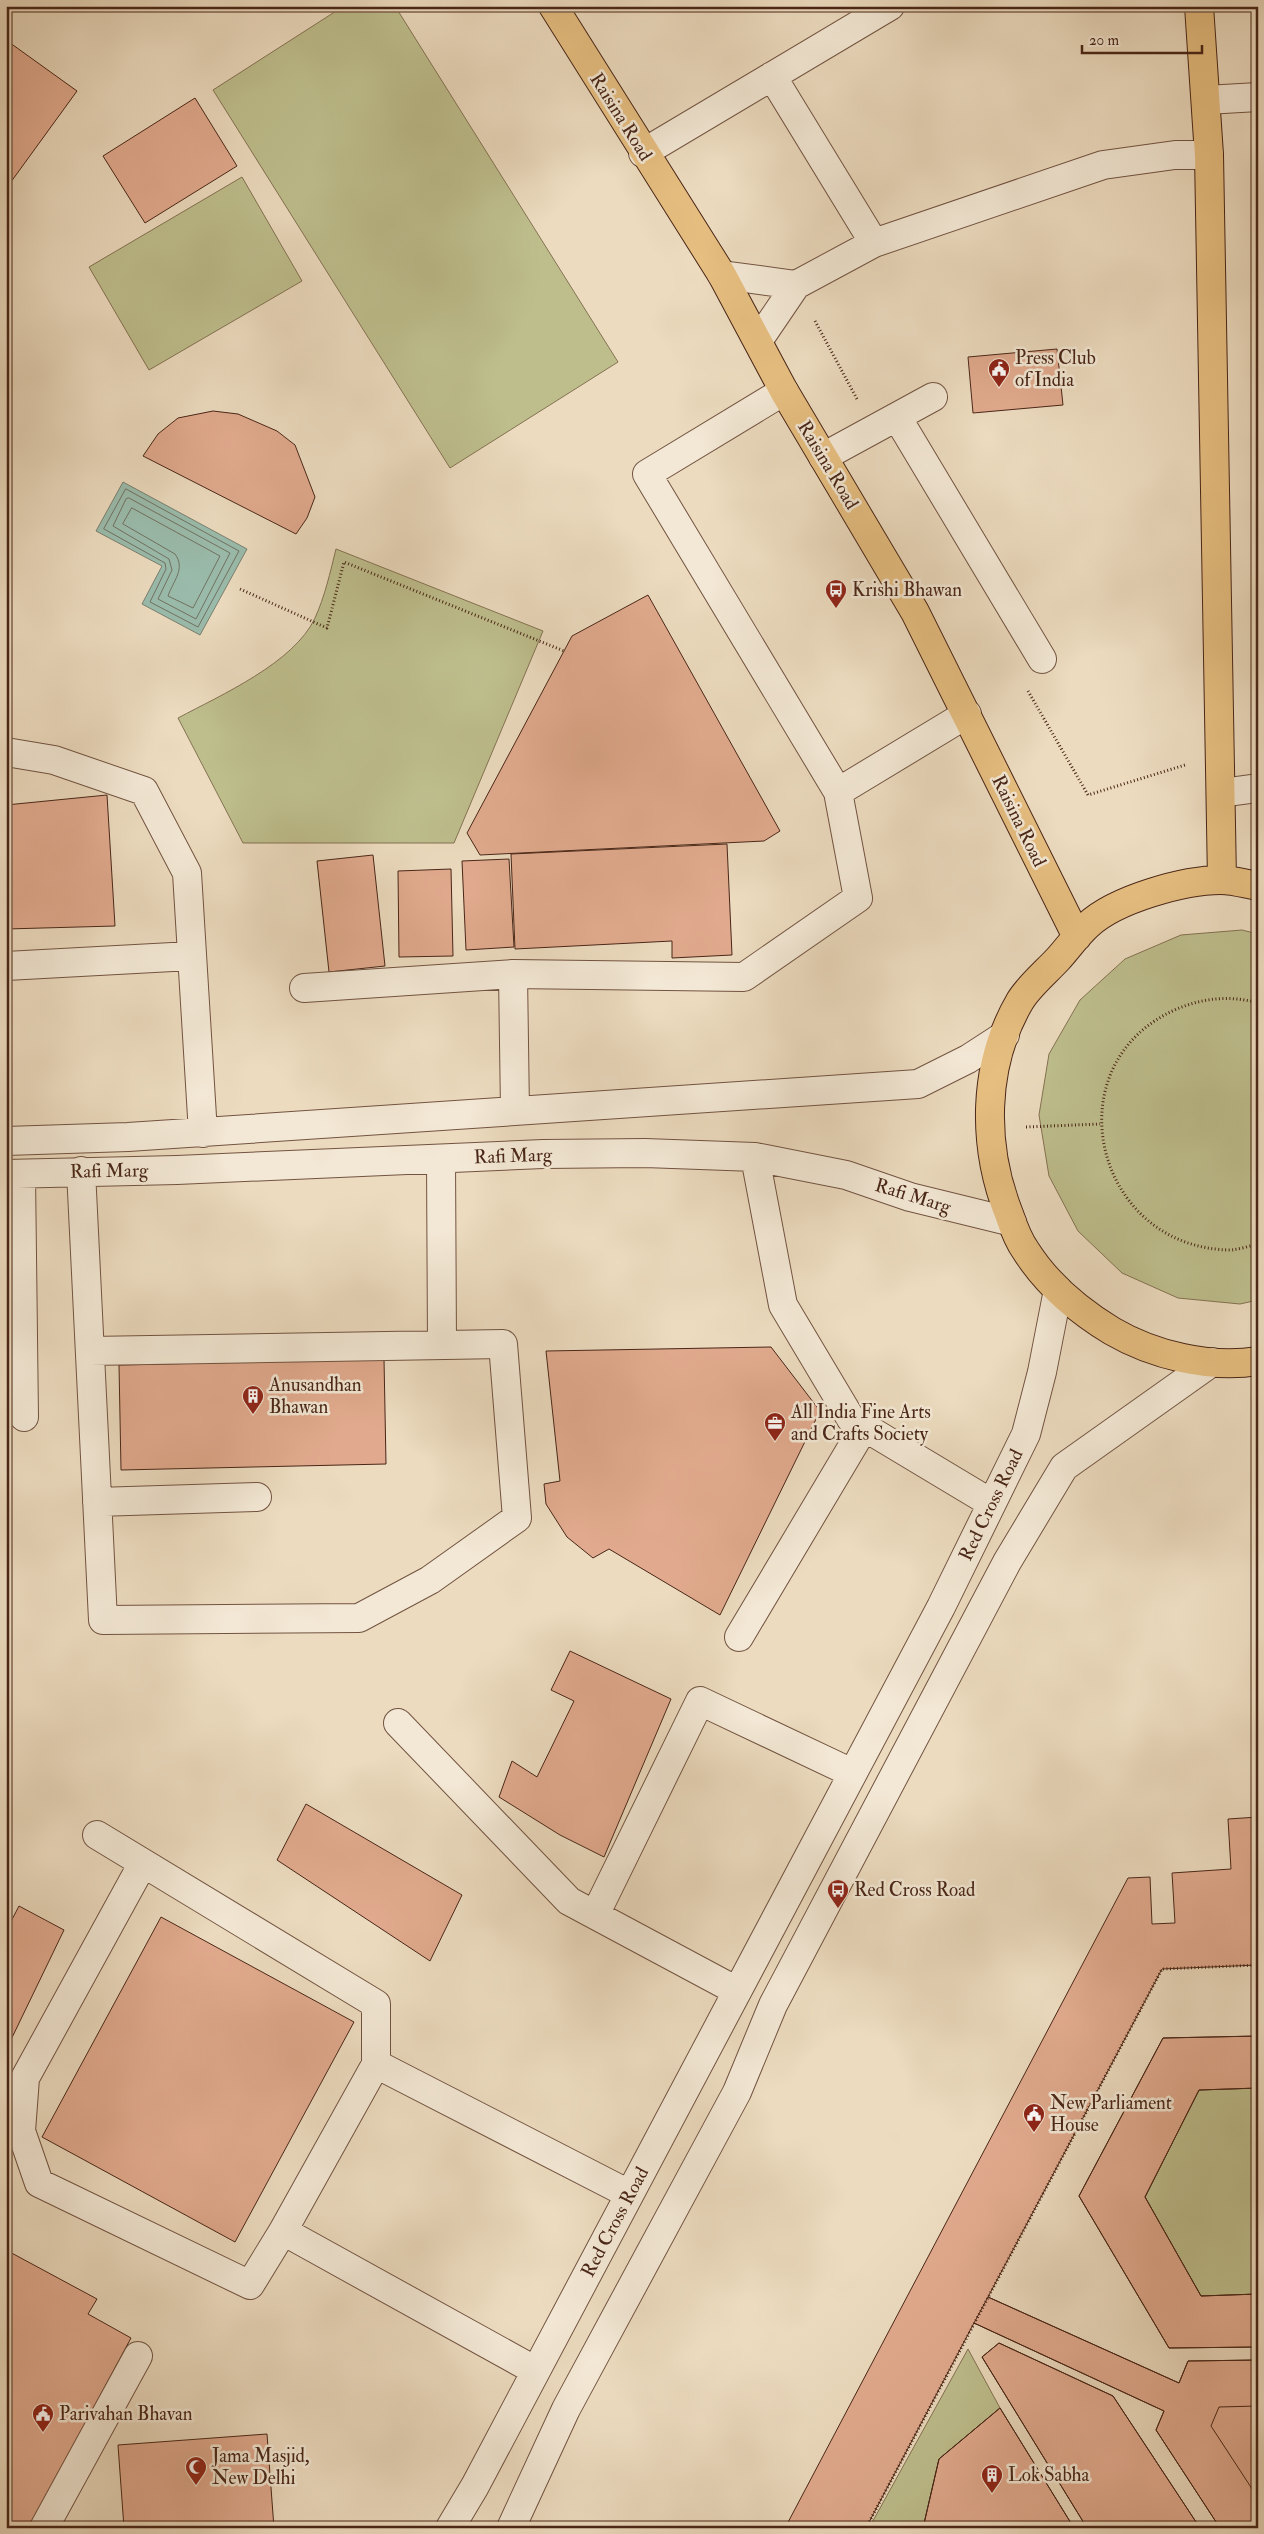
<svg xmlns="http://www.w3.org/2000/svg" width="1264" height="2534" viewBox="0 0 1264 2534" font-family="'IM FELL Double Pica',serif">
  <rect width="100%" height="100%" fill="#ecdbbf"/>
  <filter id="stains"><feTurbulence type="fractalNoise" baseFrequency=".004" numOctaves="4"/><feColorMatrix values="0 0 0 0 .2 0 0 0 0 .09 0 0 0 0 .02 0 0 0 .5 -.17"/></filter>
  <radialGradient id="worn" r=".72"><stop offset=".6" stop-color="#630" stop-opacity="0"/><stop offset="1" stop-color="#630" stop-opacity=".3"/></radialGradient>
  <!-- green -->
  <path fill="#bebe8d" stroke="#847252" d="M344 6H395L618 362 450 468 213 90Z
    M242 177 302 281 149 370 89 267Z
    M336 549 543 631 454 843H243L178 718C221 695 294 663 315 618 325 596 330 573 336 549Z
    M1242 930 1258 934V1300L1240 1304 1178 1298 1122 1273 1078 1231 1049 1176 1039 1115 1049 1054 1080 1000 1125 959 1181 935Z
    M1258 2088V2294L1201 2296 1145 2197 1199 2090Z
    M968 2349 1000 2408 939 2459 923 2528H869Z"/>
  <!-- water -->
  <path fill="#9abcac" stroke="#7a8070" d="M123 482 247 549 200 635 142 604 162 566 96 531Z"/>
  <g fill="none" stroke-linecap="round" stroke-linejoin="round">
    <!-- shore -->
    <path stroke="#727162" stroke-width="1" d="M126 489 239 551 198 627 150 602 166 569 165 563 104 529Z
      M129 498 230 553 196 619 158 599 172 570 169 559 113 526 126 499Z
      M132 508 220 556 193 608 168 596C173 581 186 569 175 554L123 524Z"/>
  </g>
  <!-- building -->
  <path fill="#e1aa8e" stroke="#492617" d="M6 40 77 91 8 186 6 185Z
    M195 98 237 166 145 223 103 156Z
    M1057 349 1063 405 973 413 968 357Z
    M213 411 238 414 277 431 295 445 315 497 307 518 296 534 143 456 158 434 178 418Z
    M648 595 780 831 764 841 480 855 467 833 572 636Z
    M107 795 115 926 6 929V805Z
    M727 844 732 955 672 958V941L515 949 511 854Z
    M373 855 385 966 329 972 317 861Z
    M509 859 514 947 466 950 462 861Z
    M451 869 453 956 399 957 398 871Z
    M771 1347 820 1411 720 1615 609 1549 593 1558 567 1537 546 1504 544 1484 560 1481 546 1351Z
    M384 1359 386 1464 121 1470 119 1365Z
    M570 1651 671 1699 604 1857 560 1835 499 1797 512 1761 537 1777 574 1701 551 1690Z
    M306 1804 462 1895 430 1961 277 1860Z
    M1258 1817V1965L1162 1969 988 2297 1179 2383 1188 2361 1258 2360V2406L1219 2407 1211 2426 1258 2498V2528H1220L1156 2430 1164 2411 974 2323 866 2528H785L1128 1878 1150 1877 1152 1924 1175 1923 1172 1873 1231 1869 1228 1819Z
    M19 1906 64 1930 6 2050V1931Z
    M161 1917 354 2022 235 2242 42 2137Z
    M1258 2036V2088L1199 2090 1145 2197 1201 2296 1258 2294V2347L1169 2348 1079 2196 1163 2038Z
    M1258 2036V2088L1199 2090 1145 2197 1201 2296 1258 2294V2347L1169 2348 1079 2196 1163 2038Z
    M6 2250 97 2299 88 2314 131 2338 29 2528H6Z
    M988 2297 1179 2383 1188 2361 1258 2360V2528H1220L1156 2430 1164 2411 974 2323Z
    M999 2343 1113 2396 1200 2528H1087L982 2357Z
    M999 2343 1113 2396 1200 2528H1087L982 2357Z
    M1000 2408 1074 2528H923L939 2459Z
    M1000 2408 1074 2528H923L939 2459Z
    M267 2434 274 2528H124L118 2445Z"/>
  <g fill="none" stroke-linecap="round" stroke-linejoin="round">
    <!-- minor casing -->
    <g stroke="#725341" stroke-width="30">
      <path id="minor" d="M772 76 874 243
        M1206 100 1258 97
        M643 153 890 6
        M722 275 796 285 874 243 1103 165 1175 155H1209
        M758 341 796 285
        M784 391 647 474 838 792 967 714
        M897 417 1042 659
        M823 457 933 397
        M6 752 54 760 144 791 187 873 203 1133
        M1221 793 1258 788
        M6 966 191 956
        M513 974 515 1111
        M304 988 513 974 744 977 858 898 838 792
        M6 1141 128 1137 918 1084 968 1059 1005 1035
        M755 1157 783 1305 851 1419 991 1503
        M441 1159 442 1345
        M81 1171 103 1620 359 1618 430 1580 517 1518 503 1344 90 1351
        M6 1174 177 1170 543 1154 645 1153 755 1157 846 1175 910 1197 1012 1222
        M21 1175 24 1417
        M97 1502 257 1497
        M739 1637 864 1427
        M398 1723 569 1901 737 1991
        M97 1835 376 2004V2064L283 2231 250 2285 39 2183 21 2131 25 2078 143 1863
        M595 1915 700 1701 852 1773
        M376 2064 629 2194
        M283 2231 536 2371
        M44 2528 138 2356
        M450 2528 475 2486 941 1607 1026 1434 1042 1372 1058 1290
        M511 2528 566 2409 737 2092 773 2005 1007 1562 1064 1467 1212 1362"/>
    </g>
    <!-- major casing -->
    <g stroke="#492617" stroke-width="30">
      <path id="major" d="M553 6 722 275 784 391 915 612 1077 937
        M1199 6 1209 155 1222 880
        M1258 886C1246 884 1233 880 1221 880 1184 880 1116 899 1088 925 1077 935 1068 948 1058 959 1046 972 1029 986 1020 1001 982 1066 982 1146 1009 1214 1013 1226 1018 1240 1026 1251 1047 1284 1079 1311 1112 1331 1153 1355 1210 1369 1258 1361"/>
    </g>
    <!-- path -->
    <path stroke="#492617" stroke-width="3" stroke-dasharray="1 2.5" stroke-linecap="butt" d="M815 321 857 399
      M240 589 327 628 344 562 564 651
      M1028 691 1088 795 1185 765
      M1258 1003C1230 995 1203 998 1177 1009 1050 1063 1094 1250 1232 1250 1240 1249 1250 1246 1258 1244
      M1026 1127 1100 1124
      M866 2528 1162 1969 1258 1965"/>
    <!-- minor -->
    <use href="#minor" stroke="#f3e8d5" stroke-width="28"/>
    <!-- major -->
    <use href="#major" stroke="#e6be80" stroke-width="28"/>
  </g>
  <!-- icons -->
  <defs>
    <g id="civic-pin" transform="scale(1.125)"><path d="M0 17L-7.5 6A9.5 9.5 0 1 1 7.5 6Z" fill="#8f2418" stroke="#f3e8d5"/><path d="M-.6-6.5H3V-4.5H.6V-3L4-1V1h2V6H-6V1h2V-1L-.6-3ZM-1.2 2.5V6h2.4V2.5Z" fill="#fff"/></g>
    <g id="bus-pin" transform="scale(1.125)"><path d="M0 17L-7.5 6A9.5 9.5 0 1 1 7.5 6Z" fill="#8f2418" stroke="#f3e8d5"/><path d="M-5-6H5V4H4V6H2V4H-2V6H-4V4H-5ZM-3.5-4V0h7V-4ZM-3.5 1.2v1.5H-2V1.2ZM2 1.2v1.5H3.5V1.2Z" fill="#fff"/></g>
    <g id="building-pin" transform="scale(1.125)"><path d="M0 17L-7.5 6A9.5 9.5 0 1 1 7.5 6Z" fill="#8f2418" stroke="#f3e8d5"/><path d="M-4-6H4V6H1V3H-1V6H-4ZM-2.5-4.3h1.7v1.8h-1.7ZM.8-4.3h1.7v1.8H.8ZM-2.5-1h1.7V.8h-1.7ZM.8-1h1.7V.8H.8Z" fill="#fff"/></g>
    <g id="office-pin" transform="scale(1.125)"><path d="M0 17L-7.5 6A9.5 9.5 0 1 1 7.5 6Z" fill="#8f2418" stroke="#f3e8d5"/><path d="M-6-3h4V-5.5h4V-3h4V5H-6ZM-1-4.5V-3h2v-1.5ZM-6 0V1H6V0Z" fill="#fff"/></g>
    <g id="mosque-pin" transform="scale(1.125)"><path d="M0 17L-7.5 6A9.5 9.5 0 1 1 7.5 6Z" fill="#8f2418" stroke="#f3e8d5"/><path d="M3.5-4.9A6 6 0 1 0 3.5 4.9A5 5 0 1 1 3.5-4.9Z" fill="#fff"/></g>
  </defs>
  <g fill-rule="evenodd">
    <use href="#civic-pin" x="999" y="369"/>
    <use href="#bus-pin" x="836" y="590"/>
    <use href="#building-pin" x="253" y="1396"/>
    <use href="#office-pin" x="775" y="1423"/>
    <use href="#bus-pin" x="838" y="1890"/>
    <use href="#civic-pin" x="1034" y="2114"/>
    <use href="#civic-pin" x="43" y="2414"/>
    <use href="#mosque-pin" x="196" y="2467"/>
    <use href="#building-pin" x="992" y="2475"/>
  </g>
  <g text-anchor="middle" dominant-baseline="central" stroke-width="5" stroke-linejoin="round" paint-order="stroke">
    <!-- street labels -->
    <g font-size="19" fill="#492617" stroke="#f3e8d5">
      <text transform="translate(621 117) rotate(58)">Raisina Road</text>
      <text transform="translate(828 465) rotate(59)">Raisina Road</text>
      <text transform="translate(1019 821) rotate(64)">Raisina Road</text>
      <text transform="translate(513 1156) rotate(-2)">Rafi Marg</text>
      <text transform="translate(109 1171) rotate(-1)">Rafi Marg</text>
      <text transform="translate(913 1196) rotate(17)">Rafi Marg</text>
      <text transform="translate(991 1505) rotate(-64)">Red Cross Road</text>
      <text transform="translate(615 2222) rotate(-62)">Red Cross Road</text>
    </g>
    <!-- poi labels -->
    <g font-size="19" fill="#492617" stroke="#f3e8d5" text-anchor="start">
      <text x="1015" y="358">Press Club<tspan x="1015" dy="22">of India</tspan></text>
      <text x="852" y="590">Krishi Bhawan</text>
      <text x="269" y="1385">Anusandhan<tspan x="269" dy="22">Bhawan</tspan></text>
      <text x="791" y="1412">All India Fine Arts<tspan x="791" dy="22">and Crafts Society</tspan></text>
      <text x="854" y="1890">Red Cross Road</text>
      <text x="1050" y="2103">New Parliament<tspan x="1050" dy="22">House</tspan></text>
      <text x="59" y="2414">Parivahan Bhavan</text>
      <text x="212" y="2456">Jama Masjid,<tspan x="212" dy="22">New Delhi</tspan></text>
      <text x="1008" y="2475">Lok Sabha</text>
    </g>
  </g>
  <!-- margin -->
  <rect width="1264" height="2534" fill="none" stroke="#ecdbbf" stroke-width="25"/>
  <rect x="8" y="8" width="1249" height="2519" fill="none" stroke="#492617" stroke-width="2.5"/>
  <rect x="12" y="12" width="1239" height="2509" fill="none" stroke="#492617"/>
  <!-- scale -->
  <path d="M1082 45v8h120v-8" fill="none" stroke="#492617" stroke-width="2.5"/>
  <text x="1089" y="45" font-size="15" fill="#492617" stroke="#f3e8d5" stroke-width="4" paint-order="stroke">20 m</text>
  <rect width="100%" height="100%" filter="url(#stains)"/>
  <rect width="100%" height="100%" fill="url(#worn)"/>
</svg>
